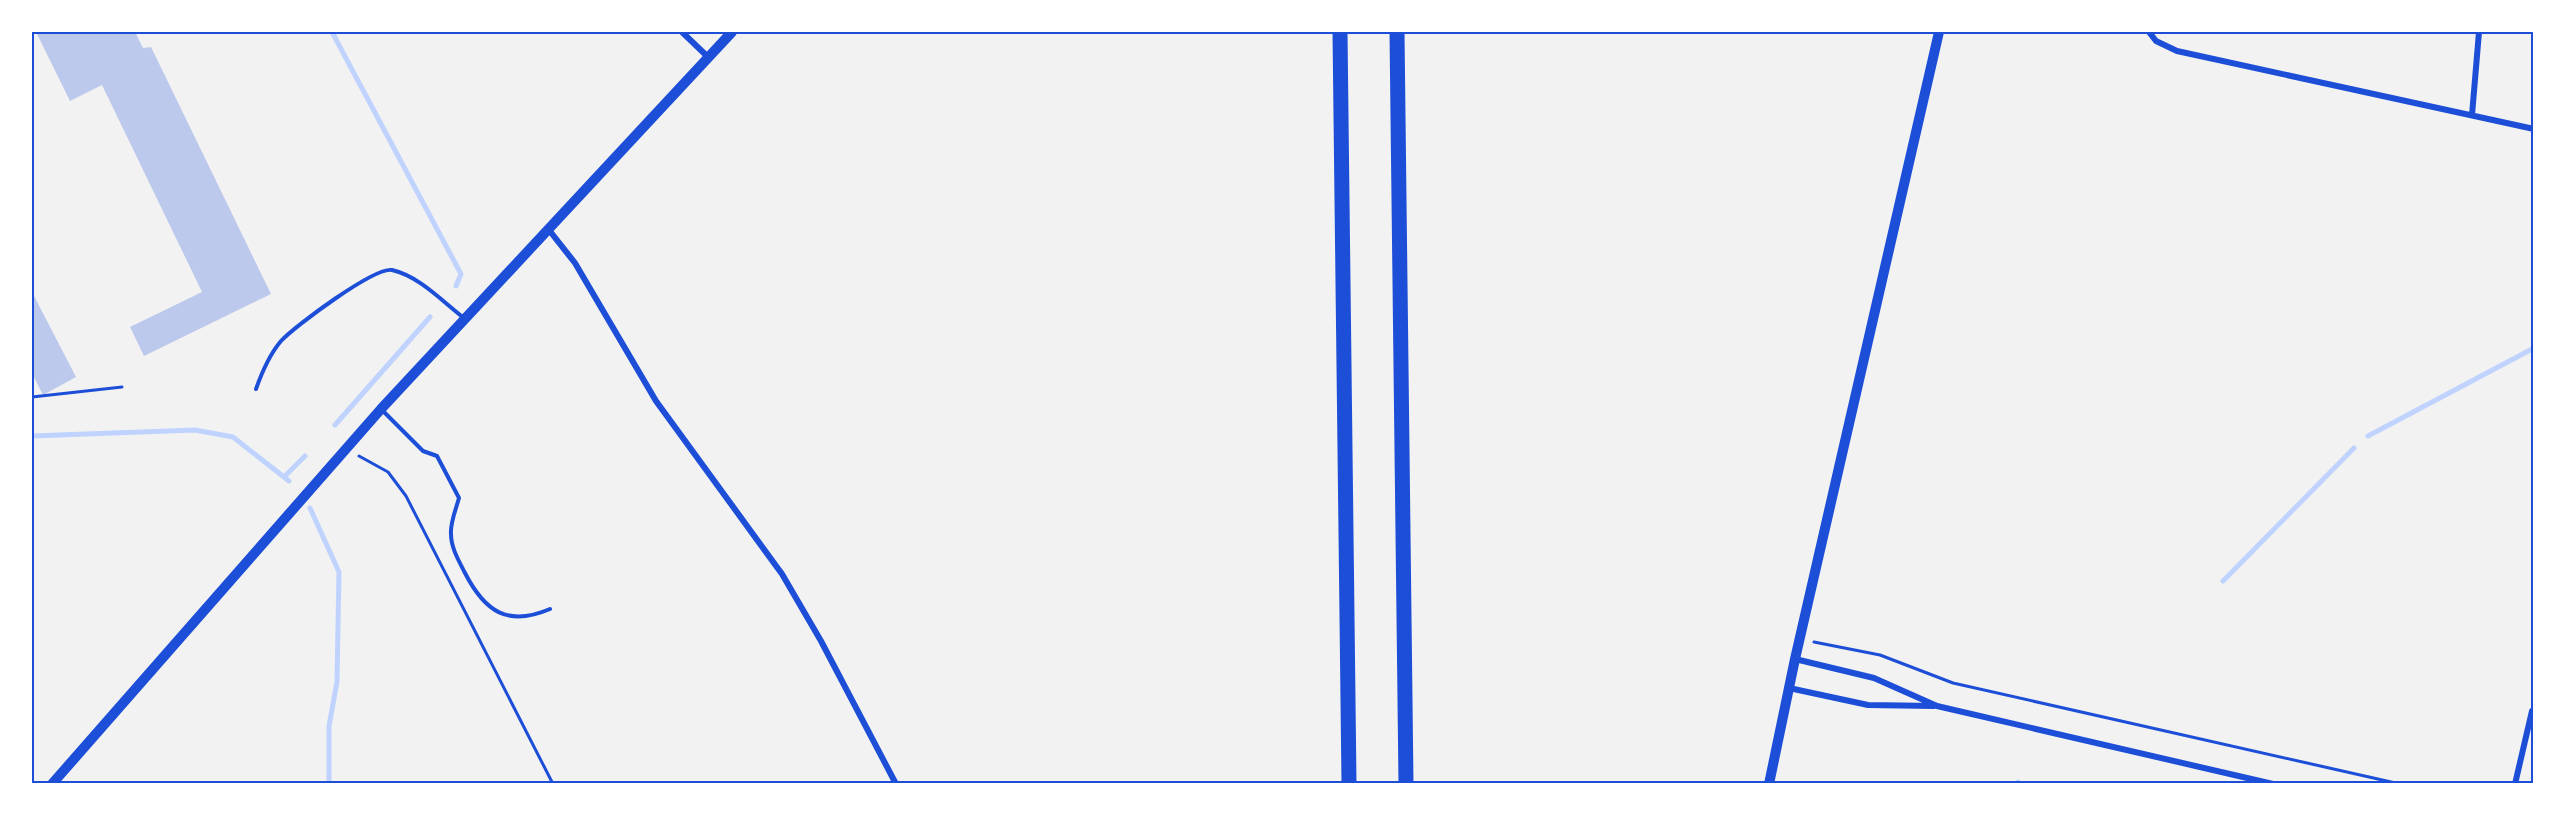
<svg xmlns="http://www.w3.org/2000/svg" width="2565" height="815" viewBox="0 0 2565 815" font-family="'Fira Sans Condensed',sans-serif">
  <rect width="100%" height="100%" fill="#f2f2f2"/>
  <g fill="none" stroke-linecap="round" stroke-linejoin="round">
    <!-- stream -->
    <path stroke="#bfd3fe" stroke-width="5" d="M332 32 461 274 456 286
      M335 425 430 317
      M32 436 195 430 233 437 289 481
      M2368 436 2534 348
      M285 476 305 456
      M310 508 339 572 337 682 329 726V784
      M2223 581 2354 448
      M2017 784 2018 782"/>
  </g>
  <!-- building -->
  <path fill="#bdc9ec" d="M36 32H135L143 48 151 47 271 294 144 356 130 327 202 292 102 85 70 101Z
    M32 292 76 377 43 395 32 373Z"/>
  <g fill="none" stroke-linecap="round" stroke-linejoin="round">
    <!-- path -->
    <path stroke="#1d4ed8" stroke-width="3" d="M32 397 122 387
      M359 456 388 472 406 496 553 784
      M1814 642 1880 655 1953 683 2400 784"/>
    <!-- service -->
    <path stroke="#1d4ed8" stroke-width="4" d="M256 389C262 372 269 355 281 341 295 326 374 267 392 270 419 276 443 302 464 318
      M381 409 423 451 437 456 459 498C456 509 450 523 451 534 451 548 459 561 465 573 485 612 508 627 550 609"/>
    <!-- minor -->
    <path stroke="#1d4ed8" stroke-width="6" d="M682 32 708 57
      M2149 32 2156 41 2177 51 2534 129
      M2472 115 2479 32
      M549 230 575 263 656 401 782 574 821 641 896 784
      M1795 659 1874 678 1937 706 2273 784
      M1789 688 1868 705 1934 706
      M2515 784 2532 711"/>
    <!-- tertiary -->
    <path stroke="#1d4ed8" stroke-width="10" d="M52 784 381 409 732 32
      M1769 784 1795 659 1939 32"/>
    <!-- motorway -->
    <path stroke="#1d4ed8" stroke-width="15" d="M1340 32 1349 784
      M1397 32 1406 784"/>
  </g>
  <!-- border -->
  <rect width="2565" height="815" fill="none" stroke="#ffffff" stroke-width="66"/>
  <rect x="33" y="33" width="2499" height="749" fill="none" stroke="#1d4ed8" stroke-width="2"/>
</svg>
